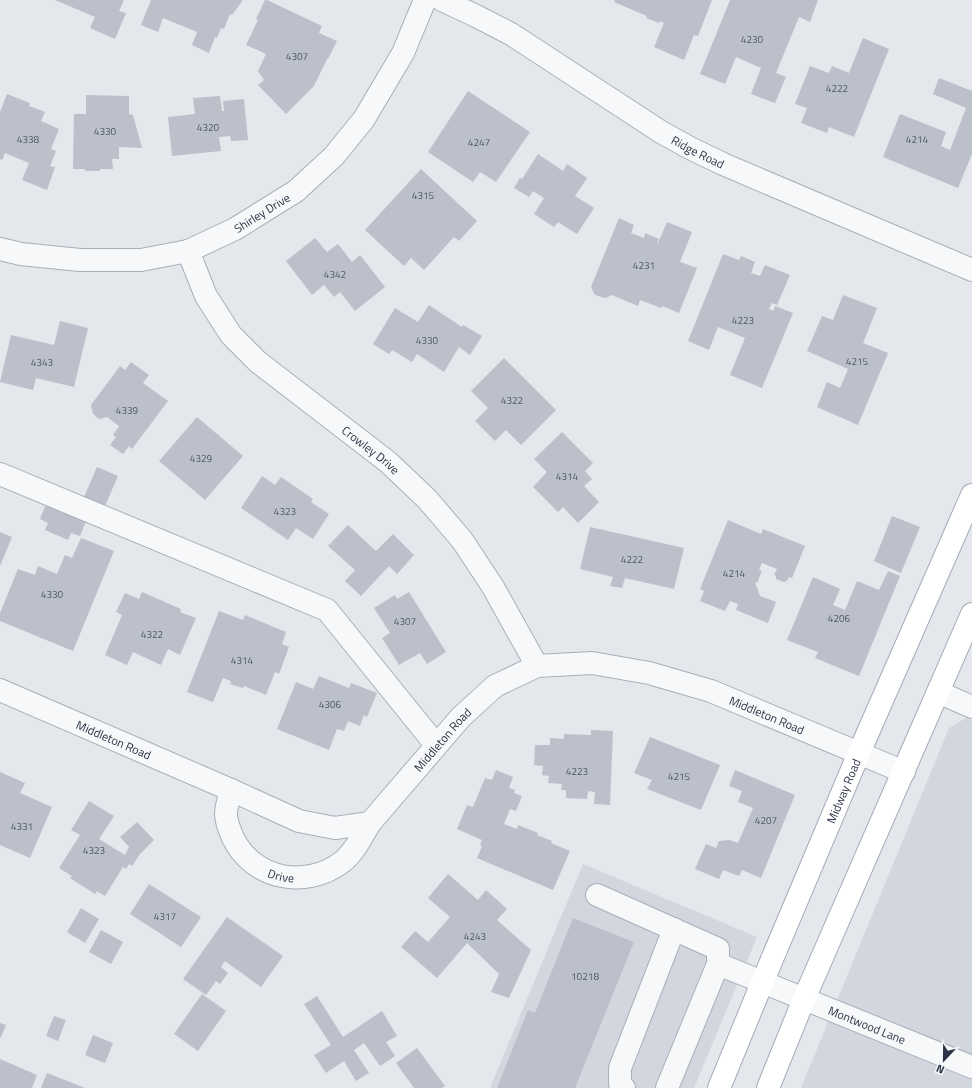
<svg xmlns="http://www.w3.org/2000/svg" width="972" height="1088" viewBox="0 0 972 1088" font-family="'Titillium Web',sans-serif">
  <rect width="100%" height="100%" fill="#e4e7ec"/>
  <!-- built -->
  <path fill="#d2d6de" d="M966 718 972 720V1088H801L949 728Z
    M583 864 757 937 694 1088H490Z"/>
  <!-- building -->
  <path fill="#bbc0ca" d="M55 0H124L119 11 126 13 115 39 90 28 95 17Z
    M151 0H243L232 15 230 14 224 29 221 28 217 38 215 37 209 53 192 45 197 32 163 18 158 32 141 25Z
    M265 0H267L322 26 319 33 337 41 328 59H327L314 86 286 114 258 85 264 80 258 71 266 54 246 45 258 20 256 19Z
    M615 0H712L698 36 694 35 684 60 654 47 664 23 660 21 659 23 646 18 647 16 614 2Z
    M730 0H818L810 22 799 17 776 73 786 77 775 103 751 94 761 68 736 57 725 84 700 74Z
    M863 38 889 49 854 137 829 127 827 133 801 123 807 108 795 104 810 66 829 73 832 66 849 73Z
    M939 78 972 91V154L958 188 883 157 900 114 946 132 941 146 950 150 966 108 933 94Z
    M468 91 530 132 496 182 480 172 473 182 428 152Z
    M7 94 30 103 29 106 45 112 41 121 59 129 51 149 56 151 50 166 55 167 47 190 22 180 29 163 5 153 2 160 0 159V112Z
    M86 95 129 96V114L133 115 142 148 119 147V159H112L113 169H100V171H85V169H73L74 114H86Z
    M220 96 222 111H224L223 101 244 99 248 140 231 141 230 136 219 137 221 151 172 156 168 117 195 114 193 98Z
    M538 154 563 171 567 164 587 178 575 196 594 208 577 234 558 222 554 227 534 214 544 198 533 191 529 197 514 188 520 178 522 179Z
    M421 169 477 221 459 241 454 237 424 270 411 258 404 266 365 230Z
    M619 218 634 225 631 233 644 238 645 233 659 239 657 243H658L667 222 692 232 680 262 697 268 679 313 662 306 661 308 640 300 638 306 612 295 605 298 595 295 591 287Z
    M315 238 327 252 338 244 352 262 360 255 385 287 355 311 340 292 334 297 324 285 312 295 286 261Z
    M723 254 739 260 741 256 755 262 751 273 760 276 765 265 790 275 777 305 772 303 769 309 773 311 775 306 793 313 762 388 730 375 745 338 718 327 709 350 688 341Z
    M843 295 877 308 863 343 888 353 858 425 817 407 827 382 840 388 848 369 807 351 822 316 833 320Z
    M429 305 462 327 463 325 482 336 470 355 459 347 444 372 417 354 412 362 392 350 389 354 373 344 395 308 418 322Z
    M60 321 88 328 74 387 36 378 33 390 0 382 11 335 54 345Z
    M504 358 556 410 521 445 506 430 495 441 475 421 488 408 471 391Z
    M131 362 149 375 143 383 168 401 132 449 129 446 123 454 110 445 116 437 113 435 119 426 107 417 99 419 93 414 91 405 120 366 125 370Z
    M197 417 243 456 205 500 159 461Z
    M562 432 593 463 585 471 592 479 584 486 599 502 578 523 563 507 558 512 533 487 547 472 534 459Z
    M97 467 118 476 105 506 84 497Z
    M262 476 275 485 281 477 313 499 311 502 329 514 313 539 296 528 288 540 241 508Z
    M47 502 87 519 80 536 71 533 68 540 45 530 48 523 40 519Z
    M892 516 920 527 901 573 874 561Z
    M728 520 761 534 763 529 805 546 792 578 789 577 787 581 784 582 776 579V576L774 575 777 569 762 563 759 570 762 571 757 583 755 582 760 596 776 602 768 623 736 610 738 604 730 601 725 611 700 601 704 591 700 589Z
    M348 525 376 551 393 534 414 555 397 574 389 566 361 596 345 581 355 570 328 546Z
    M590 527 684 548 674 589 625 578 622 588 610 586 613 577 580 569Z
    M0 532 12 537 0 566Z
    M81 538 114 551 73 651 0 621V613L18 569 35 575 38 566 57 574 65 555 72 558Z
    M888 571 900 576 859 676 815 658 818 652 787 640 813 577 840 589 833 605 845 610 857 581 879 590Z
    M142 592 181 609 180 612 196 618 180 655 168 649 161 665 133 652 127 665 105 655 122 615 116 612 125 593 139 599Z
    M409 592 446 652 427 664 420 653 399 665 382 638 390 633 374 608 395 595 397 599Z
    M219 611 243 620 245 615 286 632 282 644 289 647 279 674 275 672 266 695 244 686 243 688 230 684 231 681 223 678 213 702 187 692Z
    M319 676 349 688 351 683 377 693 367 717 364 715 360 726 348 721 344 731 337 729 329 750 277 729 296 682 313 689Z
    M591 730 613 731 610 805 594 804 595 792 588 791 587 799 566 798V790H561L562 784 548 783 549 776 542 775 543 766 534 765 535 745H550V738L564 739V734L591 735Z
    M650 737 720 765 701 810 647 789 652 780 634 773Z
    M496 770 513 777 509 788 515 790 514 793 522 796 516 811 510 809 504 824 517 829 518 825 538 833 537 835 552 841 551 843 570 851 553 890 477 858 482 846 480 845 482 840 457 829 467 805 473 807 485 778 492 780Z
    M735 770 795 795 761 878 742 870 739 876 723 870 719 879 695 869 706 844 716 848 719 841 729 840 738 843 753 808 738 802 742 791 729 786Z
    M0 772 25 783 20 793 52 807 30 858 0 845Z
    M89 801 114 816 99 839 125 855 129 847 120 837 137 822 154 840 140 854 132 866 129 864 126 869 123 867 105 896 97 891 95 894 70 878 72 876 59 868 80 835 71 830Z
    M448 874 478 900 486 890 507 909 497 920 531 950 509 998 491 992 499 974 467 943 437 978 401 947 415 931 428 942 450 917 428 898Z
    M149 884 201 917 181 947 130 914Z
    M81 908 99 919 85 943 67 932Z
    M227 917 283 956 261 987 225 961 221 967 228 973 220 984 216 981 206 995 183 979Z
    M573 918 634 942 575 1088H497L528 1010 535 1013Z
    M101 930 123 942 111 964 89 952Z
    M202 994 226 1011 198 1051 174 1034Z
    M317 996 343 1037 382 1011 397 1036 386 1042 395 1056 380 1066 364 1043 354 1050 369 1073 356 1081 344 1061 326 1073 314 1055 331 1045 304 1004Z
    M54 1016 66 1020 58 1041 46 1036Z
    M0 1023 6 1025 0 1039Z
    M93 1035 113 1043 105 1063 85 1055Z
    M417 1048 445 1086 442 1088H414L396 1063Z
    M0 1059 37 1075 32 1088H0Z
    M47 1073 85 1088H41Z"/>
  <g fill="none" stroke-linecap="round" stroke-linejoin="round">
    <!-- minor casing -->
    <g stroke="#a9aeb7" stroke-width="24">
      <g id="minor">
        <path id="s1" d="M442 0 476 16 511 34 661 132 690 148 723 164 972 270"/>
        <path id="s2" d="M0 249 21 254 80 260H141L188 251 235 229 296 191 334 156 364 119 403 53 425 0"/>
        <path id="s3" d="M188 251 206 296 231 335 258 362 388 462 427 499 462 540 493 587 537 666"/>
        <path d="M0 474 327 610 436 745"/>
        <path id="s4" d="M0 690 231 790 299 821 335 828 370 823 461 717 495 686 537 666 592 663 649 673 711 691 904 772"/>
        <path d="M938 692 972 707"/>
        <path id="s5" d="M231 790C229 798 226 807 226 814 226 822 230 831 233 838 253 879 305 890 342 862 354 853 362 836 370 823"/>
        <path d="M597 895 718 949V964L667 1088"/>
        <path id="s6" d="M718 964 972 1067"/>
        <path d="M624 1088 620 1084V1068L674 929"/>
      </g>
    </g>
    <!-- major casing -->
    <g stroke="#a3abb8" stroke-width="24">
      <g id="major">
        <path id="s7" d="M719 1088 762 983 859 753 972 495"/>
        <path d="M768 1088 804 999 972 614"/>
      </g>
    </g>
    <!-- minor -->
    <use href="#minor" stroke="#f7f8fa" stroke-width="22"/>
    <!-- major -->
    <use href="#major" stroke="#fff" stroke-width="22"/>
  </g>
  <g text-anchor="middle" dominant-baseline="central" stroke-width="4" stroke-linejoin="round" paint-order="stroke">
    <!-- number labels -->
    <g font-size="10" fill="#4f5766">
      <text x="752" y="39">4230</text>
      <text x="297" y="56">4307</text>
      <text x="837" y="88">4222</text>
      <text x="208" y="127">4320</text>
      <text x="105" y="131">4330</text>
      <text x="28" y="139">4338</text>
      <text x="917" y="139">4214</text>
      <text x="479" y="142">4247</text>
      <text x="423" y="195">4315</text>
      <text x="644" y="265">4231</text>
      <text x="335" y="274">4342</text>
      <text x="743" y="320">4223</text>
      <text x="427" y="340">4330</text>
      <text x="857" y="361">4215</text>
      <text x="42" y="362">4343</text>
      <text x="512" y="400">4322</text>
      <text x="127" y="410">4339</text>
      <text x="201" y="458">4329</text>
      <text x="567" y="476">4314</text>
      <text x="285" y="511">4323</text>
      <text x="632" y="559">4222</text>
      <text x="734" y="573">4214</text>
      <text x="52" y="594">4330</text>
      <text x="839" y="618">4206</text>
      <text x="405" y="621">4307</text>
      <text x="152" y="634">4322</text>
      <text x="242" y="660">4314</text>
      <text x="330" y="704">4306</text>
      <text x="577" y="771">4223</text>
      <text x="679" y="776">4215</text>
      <text x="766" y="820">4207</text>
      <text x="22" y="826">4331</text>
      <text x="94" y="850">4323</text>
      <text x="165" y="916">4317</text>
      <text x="475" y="936">4243</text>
      <text x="585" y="976">10218</text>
    </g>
    <!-- street labels -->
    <g font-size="12" fill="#2b3445" stroke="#f4f6f9">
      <text stroke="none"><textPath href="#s1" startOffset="298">Ridge Road</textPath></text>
      <text stroke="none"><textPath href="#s2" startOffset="273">Shirley Drive</textPath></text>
      <text stroke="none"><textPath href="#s3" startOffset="276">Crowley Drive</textPath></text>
      <text stroke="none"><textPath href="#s4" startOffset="869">Middleton Road</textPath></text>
      <text stroke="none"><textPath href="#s4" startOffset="124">Middleton Road</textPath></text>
      <text stroke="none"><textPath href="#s4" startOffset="509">Middleton Road</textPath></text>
      <text stroke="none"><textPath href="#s7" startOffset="322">Midway Road</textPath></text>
      <text stroke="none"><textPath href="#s5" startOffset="113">Drive</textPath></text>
      <text stroke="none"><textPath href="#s6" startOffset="161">Montwood Lane</textPath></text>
    </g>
  </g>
  <!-- north arrow -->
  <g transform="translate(944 1060) rotate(202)" stroke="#f4f6f9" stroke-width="3" paint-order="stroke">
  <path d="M0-3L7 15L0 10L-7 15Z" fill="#2b3445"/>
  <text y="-6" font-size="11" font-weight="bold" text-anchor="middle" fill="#2b3445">N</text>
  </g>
</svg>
